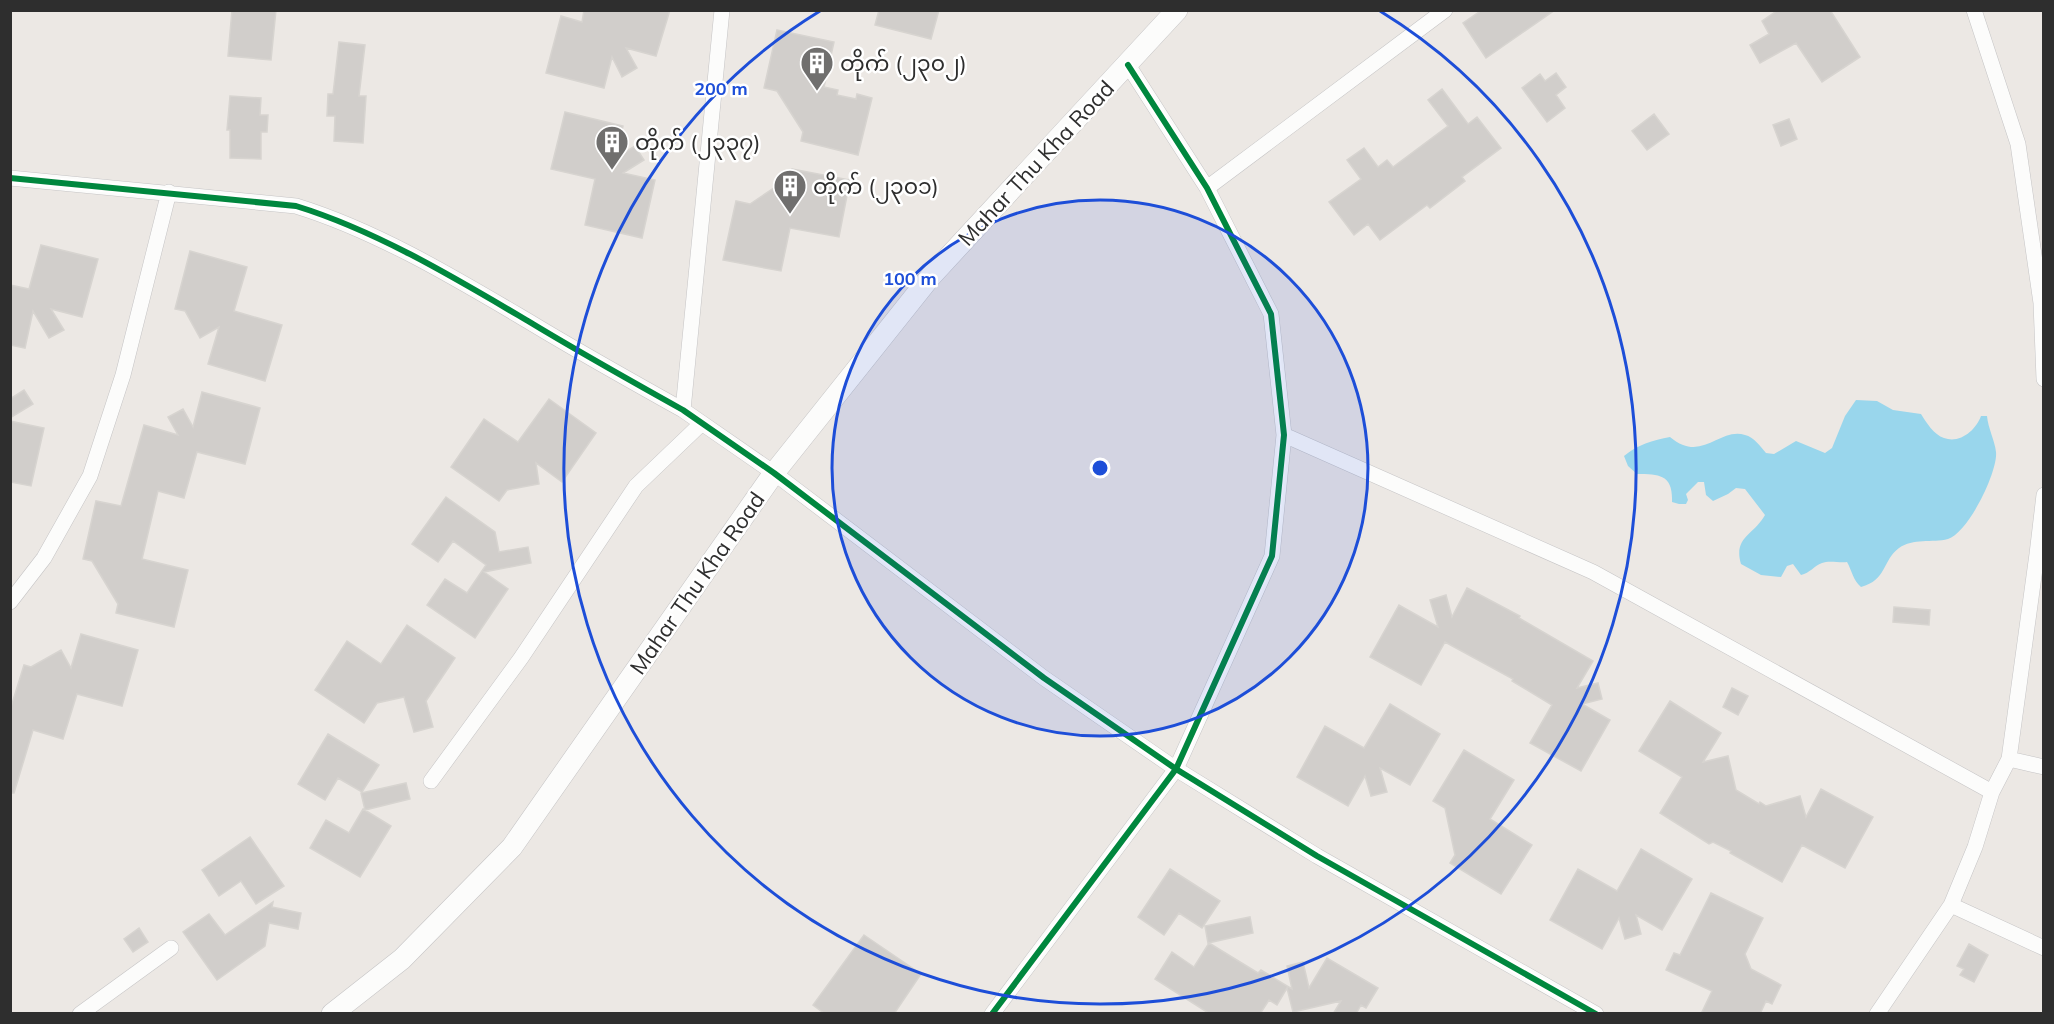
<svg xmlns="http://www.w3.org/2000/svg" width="2054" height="1024" viewBox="0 0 2054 1024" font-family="Mulish,'Noto Sans Myanmar',sans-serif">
  <rect width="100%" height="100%" fill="#ece8e4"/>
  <!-- water -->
  <path fill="#99d6ec" d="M1856 400 1877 401 1893 410 1921 414C1926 422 1934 435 1944 438 1960 444 1976 430 1981 416H1987C1988 428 1995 441 1996 452 1998 472 1968 533 1948 539 1932 543 1913 538 1899 548 1882 561 1887 580 1861 587 1853 580 1852 571 1847 562 1839 563 1829 560 1822 563 1814 566 1810 573 1801 575L1793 564 1787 566 1781 577 1761 575 1741 564C1733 537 1754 535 1765 515L1745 489 1736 488 1728 494 1713 501 1706 495 1704 482H1698L1686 494 1688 500 1686 504H1679L1672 502C1673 475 1660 474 1637 474L1628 466 1624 456C1637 445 1653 440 1670 437 1702 464 1719 427 1745 435 1754 437 1760 446 1766 453L1774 454 1796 441 1825 453 1832 448 1845 416Z"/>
  <!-- building -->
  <path fill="#d1cecb" stroke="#d7d4d0" stroke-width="1.5" d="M232 10H276L271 60 228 56Z
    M584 10H670L656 56 626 48 637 68 622 77 612 57 604 88 546 73 561 16 582 22Z
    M879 10H939L931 39 875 25Z
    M1482 10H1555L1486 58 1463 23Z
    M1778 10H1830L1860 57 1822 82 1796 43 1760 63 1750 45 1769 34 1762 21Z
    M777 30 834 42 824 87 838 90 837 95 856 99 857 94 872 98 858 155 801 141 803 132 777 91 764 88Z
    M339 42 365 45 359 96H366L363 143 334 141 335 116H327L328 94H333Z
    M1556 73 1566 87 1556 95 1565 108 1547 122 1522 88 1540 74 1545 81Z
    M1442 89 1468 124 1477 117 1501 148 1462 177 1465 181 1430 208 1427 205 1380 240 1368 224 1354 235 1329 202 1361 179 1347 160 1364 148 1378 167 1387 160 1393 167 1448 126 1428 100Z
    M230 96 261 98 260 115H268L267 132H261V159L230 158V130H227Z
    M565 112 623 126 615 158 635 146 644 160 623 173 655 180 642 238 585 225 595 179 551 169Z
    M1654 114 1669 134 1647 150 1632 131Z
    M1789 119 1797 139 1781 146 1773 125Z
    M792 169 850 180 839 237 790 228 781 271 723 260 736 201 750 204 790 177Z
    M41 245 98 259 82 317 51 309 64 330 49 338 33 311 25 348 10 345V285L29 289Z
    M190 251 247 267 234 311 282 325 265 381 208 364 219 327 200 338 185 311 175 309Z
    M24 390 33 404 10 418V399Z
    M202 392 260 408 245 464 197 452 184 498 158 491 142 559 188 570 174 627 116 613 118 604 92 561 83 559 96 501 121 506 144 425 178 435 168 417 183 409 193 427Z
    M549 399 596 433 562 482 536 463 539 484 507 490 499 501 451 467 484 419 518 442Z
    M10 421 44 428 31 486 10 482Z
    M446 497 495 532 499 552 528 547 531 563 484 572 508 589 475 638 427 605 445 579 467 593 486 565 453 541 438 562 412 544Z
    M1467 588 1520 616 1519 618 1593 661 1577 688 1598 683 1602 699 1582 704 1610 720 1581 771 1530 743 1552 705 1512 681 1513 679 1445 642 1421 685 1370 657 1399 605 1438 627 1430 600 1446 595 1452 617Z
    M1894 607 1930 610 1929 625 1893 622Z
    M407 625 455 658 426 701 433 727 414 732 404 697 377 703 364 723 315 690 347 641 381 664Z
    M81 634 138 650 122 706 77 694 63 739 33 730 14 793H10V710L24 665 31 667 61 650 71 668Z
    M1732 688 1748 696 1738 715 1723 707Z
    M1670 701 1721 733 1703 762 1728 756 1736 790 1759 804 1760 802 1766 806 1800 796 1806 817 1821 789 1873 817 1845 868 1802 845 1782 882 1730 853 1731 851 1713 842 1709 844 1660 813 1682 777 1639 751Z
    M1390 704 1440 734 1410 785 1380 768 1387 792 1371 796 1365 776 1348 806 1297 777 1325 726 1364 748Z
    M328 734 379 765 362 792 338 778 325 800 298 784Z
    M1464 750 1514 780 1490 819 1532 845 1501 894 1450 863 1455 855 1445 808 1433 801Z
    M406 783 410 799 365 810 361 793Z
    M363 809 391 826 360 877 310 848 326 820 349 833Z
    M250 837 284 886 256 904 241 881 219 896 202 870Z
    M1641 849 1692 879 1662 930 1636 915 1641 934 1625 939 1619 918 1602 949 1550 920 1578 869 1617 891Z
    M1170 869 1220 901 1202 928 1179 913 1164 935 1138 917Z
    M1711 893 1763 918 1745 954 1751 969 1781 985 1772 1004 1766 1001 1760 1014H1701L1712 991 1666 970 1674 953 1680 955Z
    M273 902 272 907 301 913 298 929 269 923 265 946 217 980 183 932 209 914 225 935Z
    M1250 917 1253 933 1208 943 1205 926Z
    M139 928 148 942 133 952 124 939Z
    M864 935 921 974 894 1014H825L813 1005Z
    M1209 943 1258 973 1261 970 1292 989 1287 966 1303 962 1309 988 1327 958 1378 988 1366 1008 1361 1005 1356 1014H1333L1341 1001 1293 1012 1287 988 1277 1005 1269 1000 1260 1014H1210L1155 979 1172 952 1194 967Z
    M1969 944 1988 955 1974 982 1960 975 1964 969 1957 966Z"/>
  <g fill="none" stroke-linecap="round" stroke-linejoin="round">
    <!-- street casing -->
    <g stroke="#c5c4c5" stroke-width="16">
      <path id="street" d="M1974 10 2018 144 2041 303 2044 379
        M10 178 296 206C377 231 455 278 528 321 579 352 631 381 683 410L774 473 1044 678 1176 769 1317 856 1596 1014
        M1207 188 1445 10
        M683 410 722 10
        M1284 435 1593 572 1992 792
        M10 602 44 558 90 476 123 375 169 192
        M2009 759 2044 767
        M431 781 521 658 636 486 702 423
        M1951 905 2044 948
        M80 1014 171 948
        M992 1014 1176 769 1272 556 1284 435 1271 314 1207 188 1128 65
        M1877 1014 1951 905 1975 847 1992 792 2009 759 2037 554 2044 495"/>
    </g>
    <!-- secondary casing -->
    <g stroke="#c5c4c5" stroke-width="22">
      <path id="secondary" d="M332 1014 402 959 512 847 774 473 931 276 1177 10"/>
    </g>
    <!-- street -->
    <use href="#street" stroke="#fcfcfb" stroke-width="15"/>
    <!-- secondary -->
    <use href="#secondary" stroke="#fcfcfb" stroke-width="21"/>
    <!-- cycleway casing -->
    <g stroke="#fff" stroke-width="10">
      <path id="cycleway" d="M10 178 296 206C377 231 455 278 528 321 579 352 631 381 683 410L774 473 1044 678 1176 769 1317 856 1596 1014
        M992 1014 1176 769 1272 556 1284 435 1271 314 1207 188 1128 65"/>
    </g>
    <!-- cycleway -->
    <use href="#cycleway" stroke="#00873e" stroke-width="6"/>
  </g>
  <!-- distance rings -->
  <circle cx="1100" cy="468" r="268" fill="#1d4ed8" fill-opacity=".12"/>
  <g fill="none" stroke="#1d4ed8" stroke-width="3">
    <circle cx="1100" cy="468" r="268"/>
    <path d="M1380 11A536 536 0 1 1 820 11"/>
  </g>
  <!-- icons -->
  <defs>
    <g id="building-pin" transform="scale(1.725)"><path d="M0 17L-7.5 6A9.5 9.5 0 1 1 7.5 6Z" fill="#706f6e" stroke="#fff"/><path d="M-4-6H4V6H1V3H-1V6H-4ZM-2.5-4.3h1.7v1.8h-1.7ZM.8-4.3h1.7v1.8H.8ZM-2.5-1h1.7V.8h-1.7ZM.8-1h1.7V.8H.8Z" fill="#fff"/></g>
  </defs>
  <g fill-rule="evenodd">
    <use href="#building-pin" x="817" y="63"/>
    <use href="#building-pin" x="612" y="142"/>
    <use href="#building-pin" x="790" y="186"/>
  </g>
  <g text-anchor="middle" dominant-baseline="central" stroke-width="5" stroke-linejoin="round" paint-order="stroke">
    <!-- poi labels -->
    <g font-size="22" fill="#2e2e2e" stroke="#fff" text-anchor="start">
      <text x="840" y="63">တိုက် (၂၃၀၂)</text>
      <text x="635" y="142">တိုက် (၂၃၃၇)</text>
      <text x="813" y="186">တိုက် (၂၃၀၁)</text>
    </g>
    <!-- street labels -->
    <g font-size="22" fill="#2e2e2e" stroke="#fff">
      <text transform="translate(1036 163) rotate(-47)">Mahar Thu Kha Road</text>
      <text transform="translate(697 583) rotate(-55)">Mahar Thu Kha Road</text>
    </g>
  </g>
  <circle cx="1100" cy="468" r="9" fill="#1d4ed8" stroke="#fff" stroke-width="3"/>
  <g font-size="18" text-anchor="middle" font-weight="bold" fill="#1d4ed8" stroke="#fff" stroke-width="5" stroke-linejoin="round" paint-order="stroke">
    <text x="721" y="95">200 m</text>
    <text x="910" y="285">100 m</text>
  </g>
  <!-- border -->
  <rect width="2054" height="1024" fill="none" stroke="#2e2e2e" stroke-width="24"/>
</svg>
